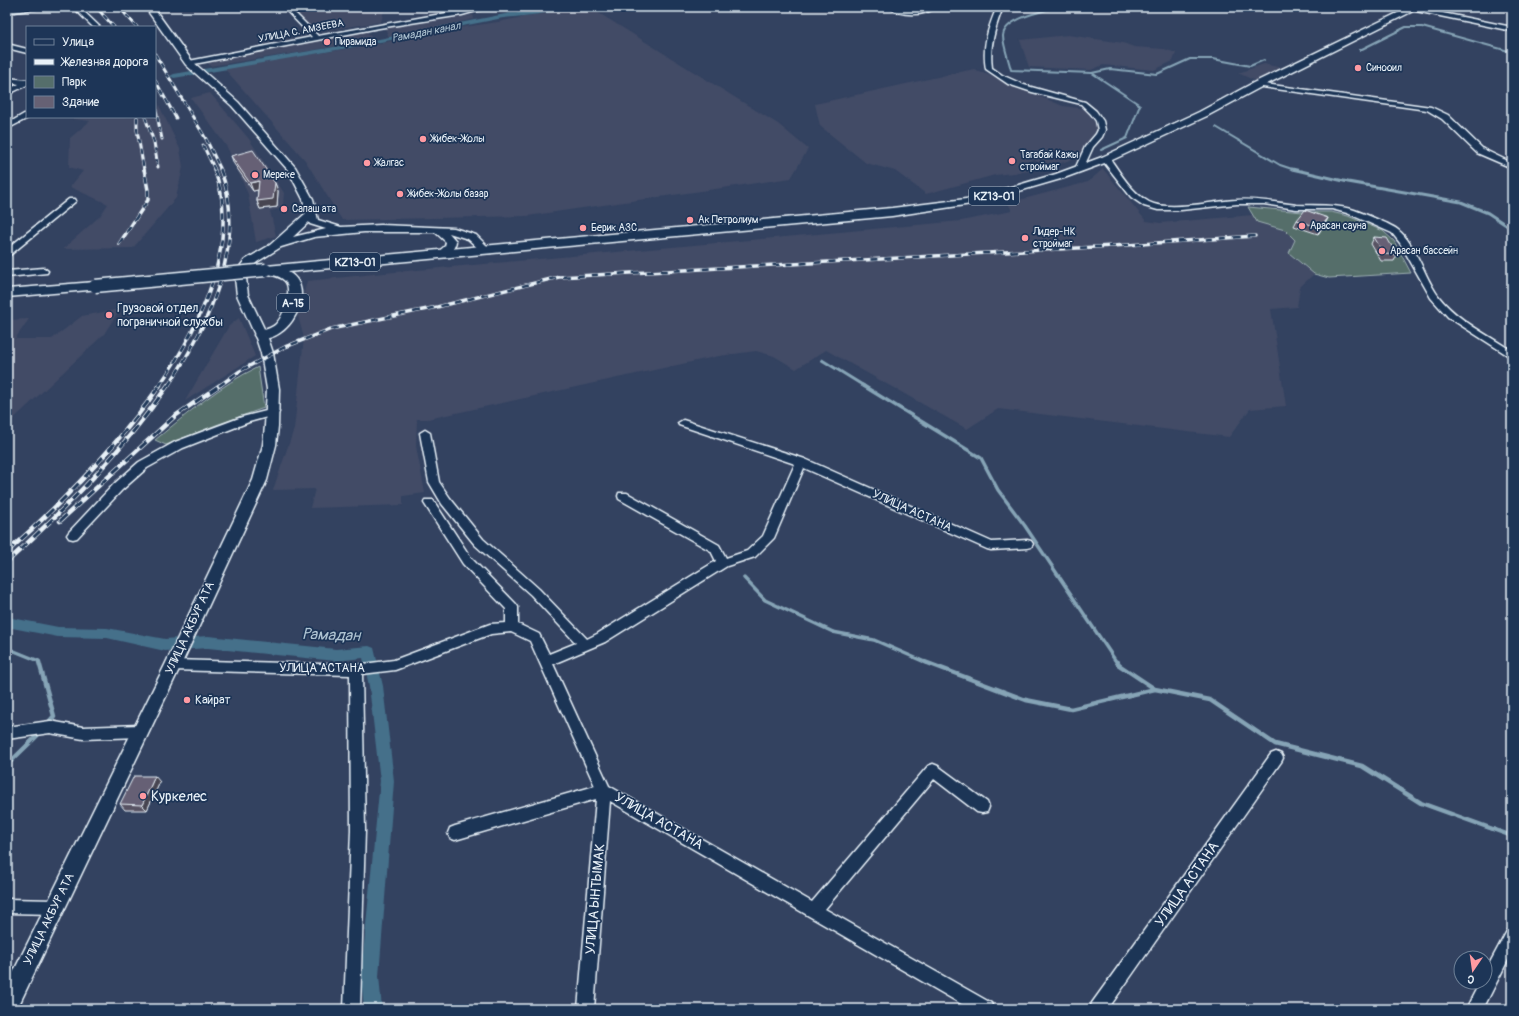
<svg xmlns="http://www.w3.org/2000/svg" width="1519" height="1016" viewBox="0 0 1519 1016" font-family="Pangolin,sans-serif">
  <rect width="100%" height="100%" fill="#334260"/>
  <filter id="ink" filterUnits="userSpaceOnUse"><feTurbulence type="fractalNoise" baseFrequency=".025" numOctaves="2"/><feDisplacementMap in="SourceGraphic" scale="8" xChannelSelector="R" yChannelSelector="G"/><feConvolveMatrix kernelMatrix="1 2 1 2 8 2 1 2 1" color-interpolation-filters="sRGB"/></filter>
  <g filter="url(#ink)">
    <!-- built -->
    <path fill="#424b66" d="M291 7H385L381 22 313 32Z
      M573 7H589L778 124 808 149 791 178 527 216 342 220 305 160 224 68 378 44 429 32 498 22Z
      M473 15 474 19 389 37 385 28Z
      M367 31 372 39 309 51 210 66 207 62Z
      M1068 35 1123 43 1134 47 1164 49 1176 53 1173 61 1154 70 1103 65 1091 70 1029 67 1020 40Z
      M1264 64 1282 68 1256 81 1238 73Z
      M974 69 1063 106 1086 109 1098 128 1078 157 1048 168 1033 159 1027 162 1031 171 995 175 926 194 895 171 866 163 820 126 815 104Z
      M210 93 249 139 284 193 283 205 280 209 270 211 276 236 256 242 248 194 227 147 191 98Z
      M155 97 180 149 183 167 176 198 133 248 63 249 100 216 108 204 70 187 83 171 69 167 70 138 90 121 73 119V117H155Z
      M1103 169 1146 221 1160 223 1253 215 1257 222 1285 230 1295 240 1289 253 1314 274 1300 287 1297 307 1271 309 1286 406 1250 409 1229 437 998 409 967 429 826 350 796 369 774 356 756 351 719 356 428 419H417L416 446 425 493 403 496V505L310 508 315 489 273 490 294 429 304 338 298 316 307 281 384 273 961 221 1012 211 1008 203 1088 182Z
      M120 309 104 334 7 425V320L29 319 15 339H52L82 316Z
      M239 318 255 356 185 401 229 326Z"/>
    <!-- green -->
    <path fill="#556e6b" stroke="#9eb0b2" d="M1248 207 1303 212H1331L1348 216 1383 231 1394 241 1411 273 1329 278 1314 274 1289 253 1295 240 1285 230 1257 222Z
      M258 367 264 408 216 425 166 445 155 440C187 414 220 385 258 367Z"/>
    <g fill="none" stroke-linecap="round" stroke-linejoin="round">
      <!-- stream-far3 -->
      <path stroke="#86a4b6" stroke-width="2" d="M1058 7C1044 11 1004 18 1003 36 1003 45 1009 61 1011 70L1092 73 1110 69 1157 74 1190 59H1213L1250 66 1264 60
        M1360 50 1406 27H1422L1512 52
        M1092 73 1140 105 1127 138 1101 150
        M1216 127 1280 165 1295 170"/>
      <!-- stream-far2 -->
      <path stroke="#86a4b6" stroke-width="3" d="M1292 169 1348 182 1461 202 1488 213 1512 229
        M822 360 864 386"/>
      <!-- stream-far1 -->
      <path stroke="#86a4b6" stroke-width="3.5" d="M862 385 981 458 998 490 1025 526 1117 663
        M744 578 765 600 833 632 874 640 927 663
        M7 648 39 661V663"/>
      <!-- stream -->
      <path stroke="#86a4b6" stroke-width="4.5" d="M39 662 54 716 48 723
        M925 662 1026 700 1071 709 1155 689 1210 700 1275 744 1362 766 1421 803 1512 836
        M1117 662 1119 665 1155 689
        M7 765 42 731"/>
      <!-- canal -->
      <path fill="#44708a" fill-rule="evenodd" d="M552 7H563C553 15 514 16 498 19 391 41 282 60 174 78L170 76 174 74 364 42 510 13Z
        M7 617 58 627 107 628 165 639 208 636 336 649 369 646 374 648 383 686 394 781 379 976 382 1009H364L361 976 380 781 369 686 363 658 336 661 208 648 165 651 107 638 58 637 7 627Z"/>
      <!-- minor casing -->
      <g stroke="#e8f1f8" stroke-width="3">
        <path id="minor" d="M23 7H39L36 9 7 13V9Z
          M73 7H79L100 27H93Z
          M283 7H289L318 36 480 7H491L462 15 379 28 189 65 186 63 189 61 312 37Z
          M889 7H897L908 10 937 7C925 16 901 17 889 7Z
          M997 7H1003C995 28 989 46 992 68L1002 75 1024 85 1085 102 1096 111 1103 121 1105 130 1102 137 1093 147 1082 171H1079L1075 169 1085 147 1096 134 1098 130 1096 121 1091 114 1081 104 1032 92 1008 84 986 69C982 46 988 28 997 7Z
          M1413 7 1512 27V31L1411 10 1410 9Z
          M7 44 27 49V53L7 48Z
          M7 78 27 80V85L7 95V90L19 84 7 82Z
          M1257 83 1431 107 1448 115 1483 149 1512 163V168L1477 153 1442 119 1427 110 1255 86 1254 85Z
          M24 114H27V117H30L7 129V124Z
          M1103 157H1109C1120 173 1132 193 1149 202 1169 212 1214 201 1236 200 1258 198 1276 203 1297 205 1315 206 1333 204 1351 209 1358 211 1393 225 1398 230 1416 244 1425 279 1439 297 1457 320 1488 335 1512 351V358L1448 317 1431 298 1400 243 1392 233 1347 213 1332 209H1296L1264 204H1237L1181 210H1158L1144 206 1131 197 1103 161Z
          M69 199H75L76 201 10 255 7 256V249Z
          M44 268 48 271 47 273 7 277V271Z
          M274 409 279 412 278 414 249 422 183 448 147 468 122 490 77 538 73 539 69 538 67 535 69 532 114 484 139 462 175 442 242 417Z
          M683 420 805 459 992 542 1027 540 1031 541 1033 544 1031 547 1027 548 991 550 987 549 804 468 774 538 755 557 727 566 605 642 553 664 609 786 812 902 928 766 933 764 938 766 987 802 989 807 987 812 982 813 977 812 934 779 825 909 991 1003 993 1009H970L610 801 594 1009H578L596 799 455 840 450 838 448 833 450 828 455 826 595 786 530 641 511 632 491 634 395 670 362 674 365 830 360 1009H344L351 830 350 675 173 670 169 669 167 665 169 661 173 660 356 665 394 660 490 624 506 623V609L463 564 424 503 425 500H433L471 558 516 604 518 607V624L539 634 549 654 576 643 531 595 475 545 442 504 429 482 420 433 425 430 430 433 439 482 450 498 483 539 539 589 587 639 597 634 716 561 711 551 619 499 618 496 619 493H627L719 545 726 558 747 551 763 536 795 464 679 425 678 423Z
          M50 721 83 727 140 725 145 727 147 731 145 735 140 737 83 739 50 733 7 739V727Z
          M1276 752 1281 754 1283 758 1281 762 1108 1009H1090L1092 1003 1271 754Z
          M7 899 55 900 60 902 62 907 60 912 55 914 7 913Z
          M1512 928V952L1483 1009H1466L1480 982H1485V972L1507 931Z"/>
      </g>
      <!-- major casing -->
      <g stroke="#e8f1f8" stroke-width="3">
        <path id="major" d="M145 7H153L192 61 238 102 295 167 313 199 318 220 341 227 381 225 454 228 476 235 492 251 491 253H483L468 239 449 233 456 241C455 249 449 255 441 257L436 254 445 246 446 242 435 232H364L314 237 281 247 257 262 249 270 246 278 248 295 267 335 273 353 279 389 278 426 276 445 267 480 181 665 17 1009H7V985L165 665 253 480 263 445 265 426 267 389 261 353 255 335 237 295 235 278 237 270 245 260 270 245 306 213 303 199 288 170 232 106 186 65ZM309 222 310 224 326 229 293 237Z"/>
      </g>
      <!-- highway casing -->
      <g stroke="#e8f1f8" stroke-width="3">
        <path id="highway" d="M1410 7H1421L1261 87 1207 116 1110 161 1064 178 978 203 892 216 288 272C319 288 289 346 256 338L254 335 256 332C263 330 271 329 276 324 284 316 293 290 285 281 279 275 269 274 262 273L260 270 262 267 266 266 892 208 974 198 1056 174 1102 157 1199 112 1253 83Z
          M95 282 100 283 101 286 100 289 7 297V289Z"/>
      </g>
      <!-- minor -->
      <use href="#minor" fill="#1d3557" fill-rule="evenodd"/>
      <!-- major -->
      <use href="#major" fill="#1d3557" fill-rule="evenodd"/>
      <!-- highway -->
      <use href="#highway" fill="#1d3557" fill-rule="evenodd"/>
      <!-- rail-far2 casing -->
      <g stroke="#e8f1f8" stroke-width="3">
        <path id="rail-far2" d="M96 7 114 27
          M119 7 137 27
          M155 54 206 139 221 170
          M155 80 176 118
          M155 106 162 139
          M137 117V130L144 170
          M145 117 154 142 158 167
          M203 145 215 170"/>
      </g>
      <!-- rail-far1 casing -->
      <g stroke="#e8f1f8" stroke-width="3.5">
        <path id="rail-far1" d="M119 244 148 200V190L144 169
          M159 386C200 327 242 240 214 169
          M168 386C208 327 249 240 220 169
          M219 386 240 371 285 347 331 329 437 307 559 277 1113 246 1255 236"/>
      </g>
      <!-- rail casing -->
      <g stroke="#e8f1f8" stroke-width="4.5">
        <path id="rail" d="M60 521 175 416 220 385
          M7 552C64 501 116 448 160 385
          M7 562C68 506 121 453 168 385"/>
      </g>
      <!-- rail-far2 -->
      <use href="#rail-far2" stroke="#1d3557" stroke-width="2" stroke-dasharray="5.5" stroke-linecap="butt"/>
      <!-- rail-far1 -->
      <use href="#rail-far1" stroke="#1d3557" stroke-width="2.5" stroke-dasharray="7" stroke-linecap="butt"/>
      <!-- rail -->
      <use href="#rail" stroke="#1d3557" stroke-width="3" stroke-dasharray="9" stroke-linecap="butt"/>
      <!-- highway-bridge casing -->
      <g stroke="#e8f1f8" stroke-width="15" stroke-linecap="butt">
        <path id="highway-bridge" d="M95 286 266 270"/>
      </g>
      <!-- highway-bridge -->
      <use href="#highway-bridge" stroke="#1d3557" stroke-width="12"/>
    </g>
    <!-- wall -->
    <path fill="#585364" stroke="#e8f1f8" d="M231 156 275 183 278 191 277 207 260 209 257 201 258 190 253 191 234 164Z
      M1328 218 1325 224 1318 234 1294 226 1297 220Z
      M1374 237 1397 255 1394 261H1381L1371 244Z
      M160 782 147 810H125L120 804Z"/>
    <!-- shaded-wall -->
    <path fill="#474451" stroke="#e8f1f8" d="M259 181 263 189 253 191 250 183Z
      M275 183 278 191 277 207 260 209 257 201Z
      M1328 218 1325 224 1318 234 1320 228Z
      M155 776 160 782 147 810 142 805Z"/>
    <!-- building -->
    <path fill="#666174" stroke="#e8f1f8" d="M253 150 275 183 273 199 257 201 259 181 250 183 231 156Z
      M1305 210 1328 218 1320 228 1297 220Z
      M1374 237 1387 238 1397 255 1384 254Z
      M134 776H155L142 805 120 804Z"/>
  </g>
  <!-- markers -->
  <g fill="#ff9aa2" stroke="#1d3557" stroke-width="1.5">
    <circle cx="327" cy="42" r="4"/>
    <circle cx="1358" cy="68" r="4"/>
    <circle cx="423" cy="139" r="4"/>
    <circle cx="1012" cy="161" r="4"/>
    <circle cx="367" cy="163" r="4"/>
    <circle cx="255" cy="175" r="4"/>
    <circle cx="400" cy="194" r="4"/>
    <circle cx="284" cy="209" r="4"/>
    <circle cx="690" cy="220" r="4"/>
    <circle cx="1302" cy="226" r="4"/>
    <circle cx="583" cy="228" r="4"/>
    <circle cx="1025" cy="238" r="4"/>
    <circle cx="1382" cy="251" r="4"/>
    <circle cx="109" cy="315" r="4"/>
    <circle cx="187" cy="700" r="4"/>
    <circle cx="143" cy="796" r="4"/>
  </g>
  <g text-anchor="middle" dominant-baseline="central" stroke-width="3.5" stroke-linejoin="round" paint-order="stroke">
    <!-- far-street labels -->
    <g font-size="10" fill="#e8f1f8" stroke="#1d3557">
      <text transform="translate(301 31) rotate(-11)">УЛИЦА С. АМЗЕЕВА</text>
    </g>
    <!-- far-poi labels -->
    <g font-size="10" fill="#e8f1f8" stroke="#1d3557" text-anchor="start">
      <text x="335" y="42">Пирамида</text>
      <text x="1366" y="68">Синооил</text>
      <text x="431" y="139">Жибек-Жолы</text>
      <text x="1020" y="155">Тагабай Кажы<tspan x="1020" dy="12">строймаг</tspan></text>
      <text x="375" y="163">Жалгас</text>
      <text x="263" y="175">Мереке</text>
      <text x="408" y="194">Жибек-Жолы базар</text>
      <text x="292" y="209">Сапаш ата</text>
      <text x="698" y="220">Ак Петролиум</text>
      <text x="1310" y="226">Арасан сауна</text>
      <text x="591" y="228">Берик АЗС</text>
      <text x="1033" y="232">Лидер-НК<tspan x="1033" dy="12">строймаг</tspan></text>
      <text x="1390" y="251">Арасан бассейн</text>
    </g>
    <!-- far-water labels -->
    <g font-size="11" font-style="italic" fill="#afc4d2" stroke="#1d3557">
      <text transform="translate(426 32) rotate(-11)">Рамадан канал</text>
    </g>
    <!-- shield labels -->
    <g fill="#1d3557" stroke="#abb9c8" stroke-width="1">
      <rect x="969" y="187" width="50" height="18" rx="3"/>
      <rect x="330" y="253" width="50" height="18" rx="3"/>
      <rect x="277" y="294" width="32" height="18" rx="3"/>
    </g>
    <g font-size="11" font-weight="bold" fill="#e8f1f8">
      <text x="994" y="196">KZ13-01</text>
      <text x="355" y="262">KZ13-01</text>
      <text x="293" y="303">A-15</text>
    </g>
    <!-- poi labels -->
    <g font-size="12" fill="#e8f1f8" stroke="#1d3557" text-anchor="start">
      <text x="117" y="308">Грузовой отдел<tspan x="117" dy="14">пограничной службы</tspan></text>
      <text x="195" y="700">Кайрат</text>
    </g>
    <!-- street labels -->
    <g font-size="12" fill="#e8f1f8" stroke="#1d3557">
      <text transform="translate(912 511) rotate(24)">УЛИЦА АСТАНА</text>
      <text transform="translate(190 628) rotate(-65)">УЛИЦА АКБУР АТА</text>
      <text x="322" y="668">УЛИЦА АСТАНА</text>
      <text transform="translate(49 919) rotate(-64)">УЛИЦА АКБУР АТА</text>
    </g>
    <!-- near-poi labels -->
    <g font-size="14" fill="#e8f1f8" stroke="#1d3557" text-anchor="start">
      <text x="151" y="796">Куркелес</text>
    </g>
    <!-- near-street labels -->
    <g font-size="14" fill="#e8f1f8" stroke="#1d3557">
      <text transform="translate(659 821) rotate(30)">УЛИЦА АСТАНА</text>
      <text transform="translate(1187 884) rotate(-55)">УЛИЦА АСТАНА</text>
      <text transform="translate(595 899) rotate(-85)">УЛИЦА ЫНТЫМАК</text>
    </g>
    <!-- near-water labels -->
    <g font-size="16" font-style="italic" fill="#afc4d2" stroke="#1d3557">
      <text transform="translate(331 635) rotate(2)">Рамадан</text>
    </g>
  </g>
  <!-- margin -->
  <rect width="1519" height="1016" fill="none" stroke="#1d3557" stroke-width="24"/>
  <rect x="12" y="12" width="1495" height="992" fill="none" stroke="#e8f1f8" stroke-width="1.5" filter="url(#ink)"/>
  <!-- legend -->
  <rect x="26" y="26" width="130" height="92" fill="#1d3557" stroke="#6e8097"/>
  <rect x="34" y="39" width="20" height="6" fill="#1d3557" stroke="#6e8097"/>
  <text x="62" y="46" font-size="12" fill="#e8f1f8">Улица</text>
  <rect x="34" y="59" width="20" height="6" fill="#e8f1f8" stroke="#6e8097"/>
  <text x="62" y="66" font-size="12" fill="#e8f1f8">Железная дорога</text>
  <rect x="34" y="76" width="20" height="12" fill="#556e6b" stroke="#6e8097"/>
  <text x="62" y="86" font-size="12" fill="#e8f1f8">Парк</text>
  <rect x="34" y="96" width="20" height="12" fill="#666174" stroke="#6e8097"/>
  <text x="62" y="106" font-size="12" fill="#e8f1f8">Здание</text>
  <!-- north arrow -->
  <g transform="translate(1473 970) rotate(193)"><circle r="19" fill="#1d3557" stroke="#6e8097"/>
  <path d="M0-3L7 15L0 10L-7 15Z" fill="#ff9aa2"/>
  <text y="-6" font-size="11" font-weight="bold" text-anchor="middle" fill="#e8f1f8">С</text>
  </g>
</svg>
